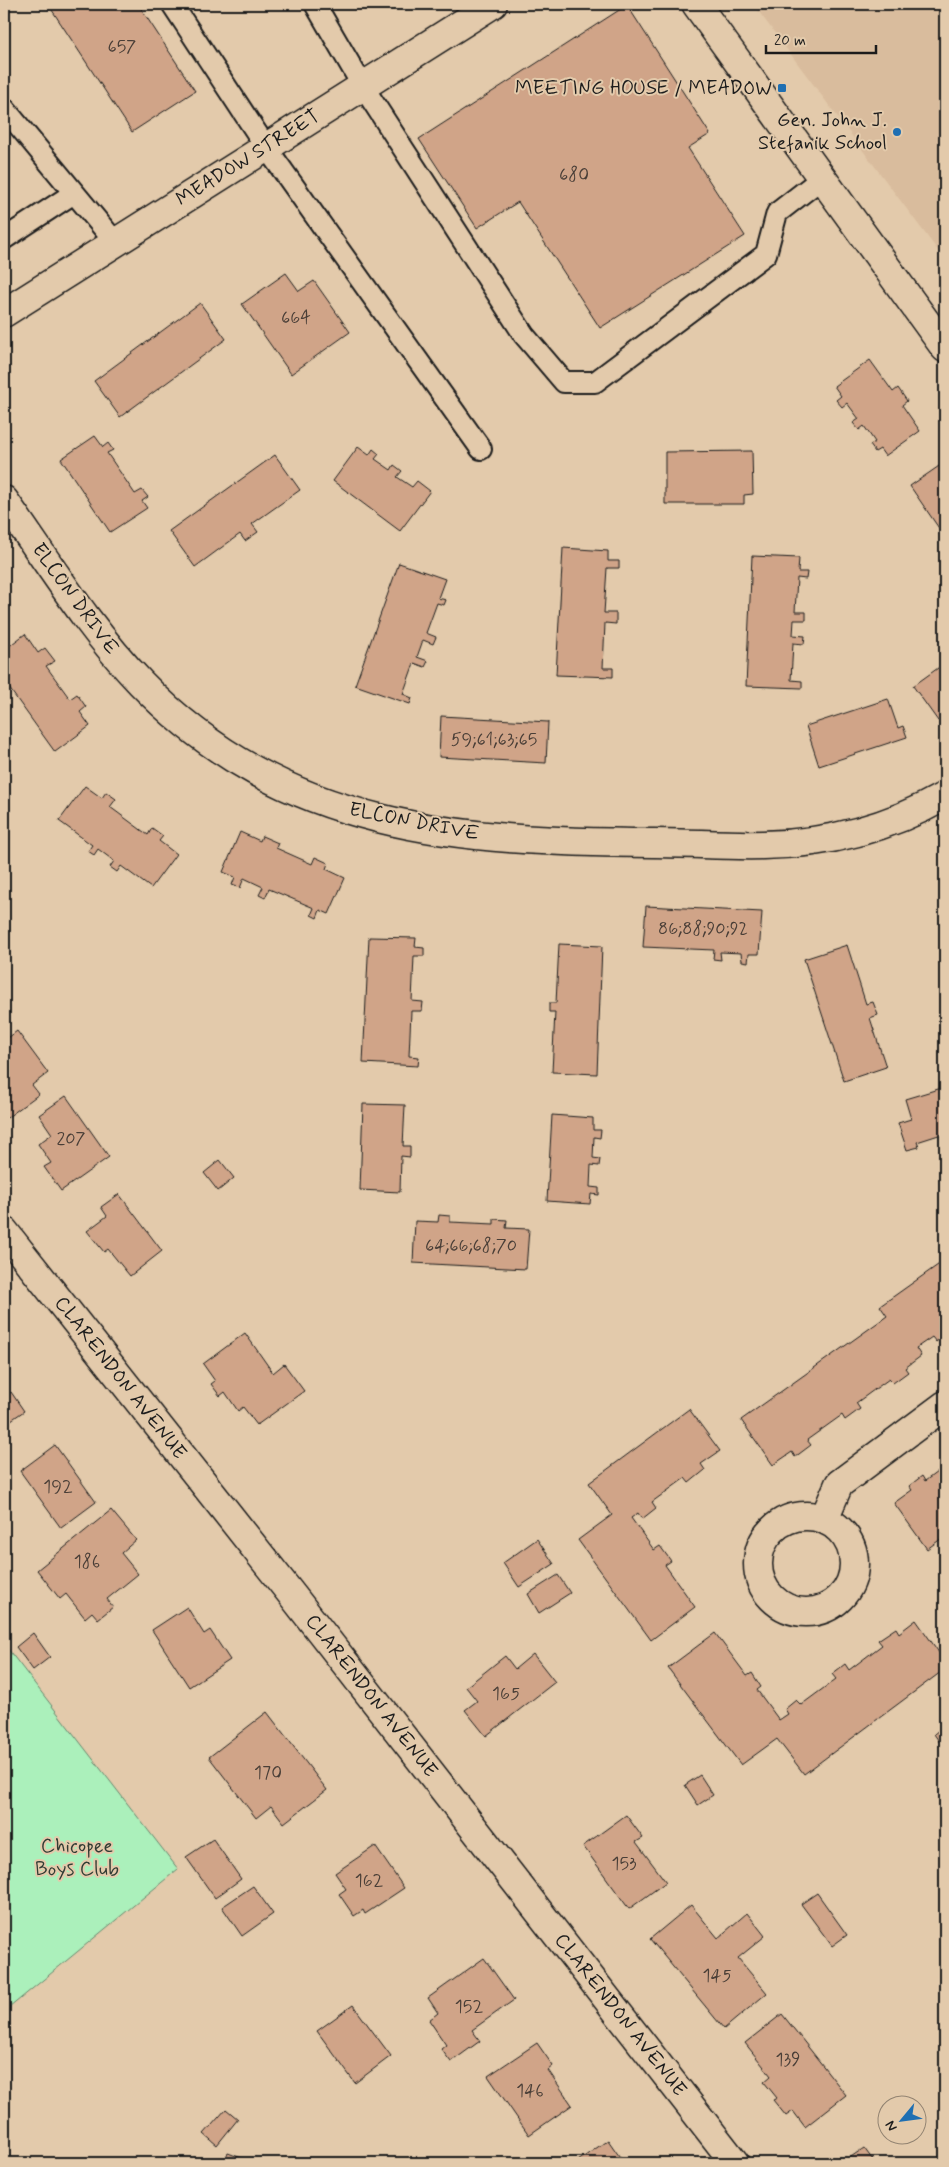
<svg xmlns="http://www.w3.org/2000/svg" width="949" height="2167" viewBox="0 0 949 2167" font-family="Mynerve,sans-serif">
  <rect width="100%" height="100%" fill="#e3caab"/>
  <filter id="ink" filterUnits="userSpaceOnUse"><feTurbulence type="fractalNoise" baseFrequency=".02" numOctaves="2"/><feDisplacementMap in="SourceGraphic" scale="10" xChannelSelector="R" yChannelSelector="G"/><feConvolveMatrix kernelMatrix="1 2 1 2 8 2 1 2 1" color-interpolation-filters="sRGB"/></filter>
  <g filter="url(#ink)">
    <!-- built -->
    <path fill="#d9bc9d" d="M753 4H945V260Z"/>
    <!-- green -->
    <path fill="#abf0bb" stroke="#64866c" d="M4 1644 178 1869 4 2012Z"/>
    <!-- building -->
    <path fill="#d0a488" stroke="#1c1c1c" d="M48 4H138L195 91 132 132Z
      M627 5 710 134 688 148 745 236 600 328 518 202 477 228 419 139Z
      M286 273 299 291 314 281 350 332 291 374 242 304Z
      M200 303 226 339 120 417 94 381Z
      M870 360 893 392 898 388 907 401 902 405 920 431 885 456 880 449 875 452 870 445 875 442 864 426 859 430 853 423 859 419 847 403 842 407 836 400 841 396 834 386Z
      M95 436 103 447 108 443 113 450 107 453 135 494 142 490 148 497 142 501 147 508 110 532 61 459Z
      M358 447 369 455 373 449 379 454 375 459 391 470 394 465 402 471 397 477 412 487 417 481 430 491 400 531 333 481Z
      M752 451 753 494 744 495V504H665V452Z
      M275 455 300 490 252 524 258 532 245 541 240 534 195 567 169 531Z
      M945 462V537L910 486Z
      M563 548 608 551V561H619V568H607L604 613H616V624L605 623 603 668H613V677L556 675Z
      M752 556 799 558 798 572H807L806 579 797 578 795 612H806V620H794L793 635 805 636 804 644 793 643 791 680 802 681V688L746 686Z
      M399 563 445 579 438 598 446 600 444 605 437 603 426 633 436 637 433 644 423 640 417 657 428 661 425 667 414 663 403 694 412 698 410 704 355 685Z
      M25 634 38 653 45 648 55 661 46 666 70 699 77 694 86 707 80 712 90 726 55 752 4 681V650Z
      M945 663V716L938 721 913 686Z
      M888 699 898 728 903 726 907 737 819 766 806 726Z
      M441 716 548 722 546 763 439 757Z
      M85 786 102 798 106 792 116 799 110 807 148 835 152 828 163 836 159 841 176 854 151 888 121 866 117 872 110 867 114 861 98 849 94 855 88 851 92 845 59 821Z
      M240 832 260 841 262 836 278 843 276 848 312 864 315 857 328 863 326 869 345 878 329 914 320 910 317 918 311 915 314 908 269 889 265 898 259 895 263 887 244 878 240 888 232 885 235 877 223 872Z
      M646 906 762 912 759 954H749L748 962 742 961 741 953 720 952 721 960 713 959 714 950 643 947Z
      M369 937 416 938 415 947 424 948V956H414L412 1001 423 1002 422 1011H411L409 1056 419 1057 418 1066 363 1063Z
      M559 944 602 946 597 1074 552 1072 555 1012H549V1003H556Z
      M847 945 866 1004 873 1002 878 1015 870 1018 886 1067 844 1081 804 959Z
      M17 1031 48 1073 32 1085 39 1094 4 1120V1041Z
      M945 1087V1133L917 1142 919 1147 907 1150 898 1123 911 1119 905 1099Z
      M66 1096 109 1157 61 1191 44 1167 51 1163 38 1144 52 1134 39 1115Z
      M363 1104 405 1105 403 1146H410V1157L401 1156 400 1192 360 1190Z
      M552 1115 593 1118V1130H601L600 1138 594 1137 593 1158 600 1159 599 1166 591 1165 590 1187 599 1188V1195L591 1194 590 1204 547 1201Z
      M220 1160 234 1178 218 1191 204 1173Z
      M119 1194 162 1251 130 1276 108 1249 104 1252 87 1231 107 1216 101 1207Z
      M439 1215 450 1216V1222L494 1224V1219L507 1220 506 1228 529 1229 526 1269 413 1263 415 1221 438 1222Z
      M945 1260V1335L936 1342 932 1337 916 1348 921 1356 905 1368 908 1372 893 1383 889 1379 856 1403 860 1409 845 1420 842 1415 807 1440 811 1445 795 1457 792 1452 773 1465 741 1420 887 1316 880 1306Z
      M245 1333 273 1373 284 1364 304 1391 257 1425 243 1407 238 1411 225 1392 220 1396 211 1384 215 1381 203 1364Z
      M11 1392 24 1411 4 1425V1397Z
      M689 1409 720 1451 701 1464 705 1470 689 1483 685 1478 652 1502 656 1508 642 1519 638 1513 631 1518 654 1550 660 1546 671 1561 665 1565 695 1607 651 1640 578 1540 612 1515 589 1483Z
      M55 1445 96 1502 61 1528 20 1471Z
      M945 1466V1536L927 1549 894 1503 912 1490 909 1486 922 1476 925 1481Z
      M111 1510 136 1540 121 1553 138 1574 107 1599 113 1607 98 1619 92 1612 85 1618 66 1594 60 1599 37 1570Z
      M537 1539 554 1564 519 1587 503 1563Z
      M558 1575 570 1593 539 1613 528 1594Z
      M187 1607 204 1634 210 1630 230 1660 189 1687 152 1630Z
      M916 1620 945 1661V1669L804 1774 777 1739 741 1765 668 1668 715 1633 747 1676 752 1673 761 1687 757 1690 779 1720 788 1714 785 1709 796 1700 801 1705 836 1679 832 1674 845 1664 849 1670 882 1645 878 1640 896 1628 899 1633Z
      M33 1633 50 1657 33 1670 16 1647Z
      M533 1654 555 1682 486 1736 465 1710 477 1701 466 1687 505 1656 515 1669Z
      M267 1712 327 1790 284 1823 271 1806 256 1818 209 1757Z
      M945 1725V1750L934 1734Z
      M700 1775 713 1795 698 1805 685 1785Z
      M626 1815 643 1838 636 1842 666 1882 629 1909 583 1846Z
      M213 1839 241 1879 215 1898 186 1857Z
      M375 1846 404 1888 365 1914 363 1910 354 1916 339 1894 346 1889 335 1873Z
      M253 1886 273 1914 242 1936 222 1907Z
      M817 1893 847 1935 832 1946 801 1904Z
      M691 1905 718 1938 747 1913 765 1936 738 1958 767 1993 724 2029 650 1939Z
      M484 1958 514 2000 472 2030 480 2041 451 2062 441 2049 446 2045 429 2020 438 2013 428 1998Z
      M353 2005 391 2056 355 2083 317 2031Z
      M782 2014 846 2095 805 2127 793 2111 786 2116 773 2100 777 2098 764 2082 771 2076 745 2043Z
      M537 2043 553 2066 548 2070 572 2105 529 2135 488 2076Z
      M226 2109 238 2119 217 2145 204 2134Z
      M608 2140 624 2163H575Z
      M864 2148 875 2163H842Z
      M228 2153 255 2163H224Z"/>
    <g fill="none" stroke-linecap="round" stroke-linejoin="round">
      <!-- lane casing -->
      <g stroke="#1c1c1c" stroke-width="24">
        <path id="lane" d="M172 4 266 147 481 449
          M315 4 362 85 524 335 564 382H595L766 254 777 213 822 178
          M4 108 115 242
          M4 239 74 193"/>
      </g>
      <!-- street casing -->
      <g stroke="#1c1c1c" stroke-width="31">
        <path id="street" d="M696 4 945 348
          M4 500C48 562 88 628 141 683 284 831 461 842 654 843 691 843 727 846 763 845 827 844 890 827 945 796
          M4 1231 292 1595 735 2163
          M758 1564a48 48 0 1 1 96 0a48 48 0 1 1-96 0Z
          M824 1519 839 1484 945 1405"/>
      </g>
      <!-- secondary casing -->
      <g stroke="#1c1c1c" stroke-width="31">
        <path id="secondary" d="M4 313 493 4"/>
      </g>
      <!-- lane -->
      <use href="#lane" stroke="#e3caab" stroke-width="20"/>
      <!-- street -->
      <use href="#street" stroke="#e3caab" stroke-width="28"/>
      <!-- secondary -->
      <use href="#secondary" stroke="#e3caab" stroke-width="28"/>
    </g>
  </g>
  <!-- markers -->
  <g fill="#1f6fb2" stroke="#e3caab" stroke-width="2">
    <rect x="777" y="83" width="10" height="10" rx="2.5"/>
    <circle cx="897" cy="132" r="5"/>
  </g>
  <g text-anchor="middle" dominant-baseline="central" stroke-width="4" stroke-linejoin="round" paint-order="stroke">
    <!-- number labels -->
    <g font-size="18" fill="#493e37">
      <text x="122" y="47">657</text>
      <text x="574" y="175">680</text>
      <text x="296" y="318">664</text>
      <text x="494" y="740">59;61;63;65</text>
      <text x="703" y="929">86;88;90;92</text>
      <text x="71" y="1139">207</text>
      <text x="471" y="1246">64;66;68;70</text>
      <text x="58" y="1487">192</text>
      <text x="87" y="1562">186</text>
      <text x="506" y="1694">165</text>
      <text x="268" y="1773">170</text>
      <text x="624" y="1864">153</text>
      <text x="369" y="1881">162</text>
      <text x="717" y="1976">145</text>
      <text x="469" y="2007">152</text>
      <text x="788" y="2060">139</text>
      <text x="530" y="2091">146</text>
    </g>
    <!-- poi labels -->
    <g font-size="20" fill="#1c1c1c" stroke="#e3caab" text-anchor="end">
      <text x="772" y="88">MEETING HOUSE / MEADOW</text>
      <text x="887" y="120">Gen. John J.<tspan x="887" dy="23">Stefanik School</tspan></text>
    </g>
    <!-- street labels -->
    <g font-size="20" fill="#1c1c1c" stroke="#e3caab">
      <text transform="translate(248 158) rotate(-32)">MEADOW STREET</text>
      <text transform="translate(75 599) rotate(54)">ELCON DRIVE</text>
      <text transform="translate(414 822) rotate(11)">ELCON DRIVE</text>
      <text transform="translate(120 1378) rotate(52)">CLARENDON AVENUE</text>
      <text transform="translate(371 1696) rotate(52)">CLARENDON AVENUE</text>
      <text transform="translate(620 2015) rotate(52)">CLARENDON AVENUE</text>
    </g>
    <!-- park labels -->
    <g font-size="20" fill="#313c34" stroke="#e3caab">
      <text x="77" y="1846">Chicopee<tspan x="77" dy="23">Boys Club</tspan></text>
    </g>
  </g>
  <!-- margin -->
  <rect width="949" height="2167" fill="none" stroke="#e3caab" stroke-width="20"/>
  <rect x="10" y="10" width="929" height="2147" fill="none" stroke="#1c1c1c" stroke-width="2" filter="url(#ink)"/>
  <!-- north arrow -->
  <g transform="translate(902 2120) rotate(241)"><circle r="24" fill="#e3caab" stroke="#938472"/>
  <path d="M0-4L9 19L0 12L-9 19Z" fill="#1f6fb2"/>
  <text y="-8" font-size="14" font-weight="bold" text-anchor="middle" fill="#1c1c1c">N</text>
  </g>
  <!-- scale -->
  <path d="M766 45v8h110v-8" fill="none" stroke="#1c1c1c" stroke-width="2.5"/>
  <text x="774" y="45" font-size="15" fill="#1c1c1c" stroke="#e3caab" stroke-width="4" paint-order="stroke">20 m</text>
</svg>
